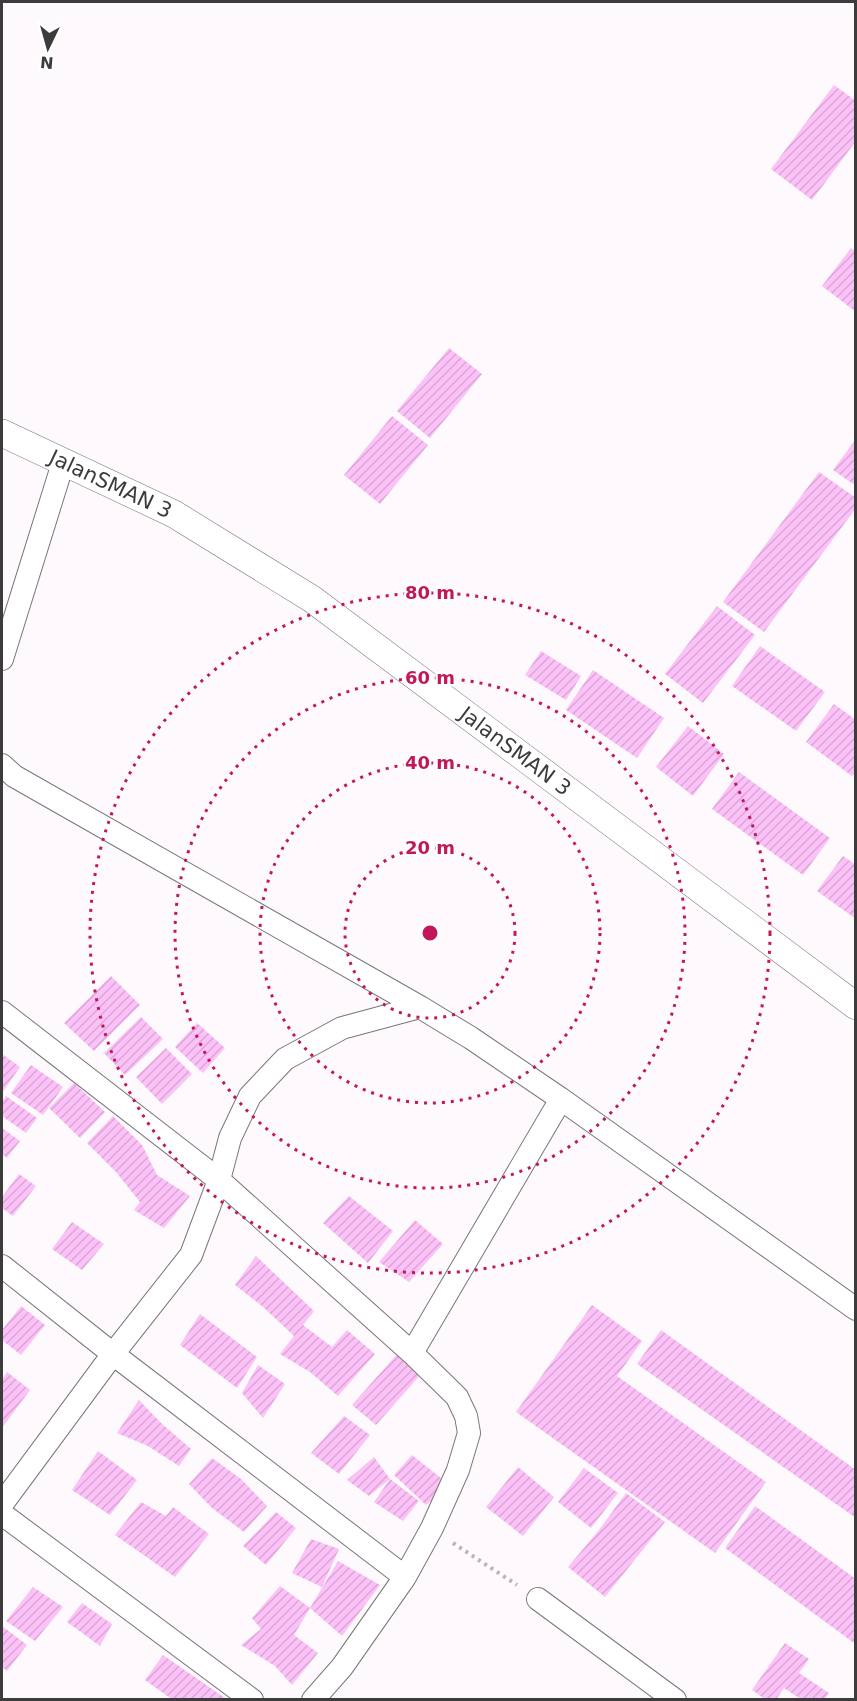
<svg xmlns="http://www.w3.org/2000/svg" width="857" height="1701" viewBox="0 0 857 1701" font-family="'DejaVu Sans',sans-serif">
  <defs>
    <pattern id="building-hatch" width="6" height="6" patternUnits="userSpaceOnUse" patternTransform="scale(1.5)"><rect width="6" height="6" fill="#fcc1f7"/><path d="M-1 1l2-2M0 6l6-6M5 7l2-2" fill="none" stroke="#d9a7d5"/></pattern>
  </defs>
  <rect width="100%" height="100%" fill="#fdf9fd"/>
  <!-- building -->
  <path fill="url(#building-hatch)" d="M834 85 856 101V141L812 200 771 169Z
    M851 248 856 252V312L822 286Z
    M449 348 482 374 430 438 397 411Z
    M392 416 428 445 380 504 344 475Z
    M856 439V486L833 470Z
    M819 472 856 498V508L764 632 723 602Z
    M717 606 755 635 703 703 665 674Z
    M760 646 825 692 796 731 732 686Z
    M541 651 581 676 566 700 525 675Z
    M593 670 664 718 637 758 566 710Z
    M834 704 856 720V772L852 776 806 742Z
    M688 726 724 754 693 796 656 767Z
    M739 772 830 838 803 875 712 809Z
    M843 856 856 865V919L817 891Z
    M111 976 140 1005 94 1051 64 1023Z
    M141 1017 163 1039 125 1075 104 1053Z
    M197 1023 225 1048 203 1073 175 1047Z
    M166 1048 192 1074 162 1104 136 1077Z
    M2 1054 20 1067 2 1093Z
    M31 1065 63 1087 43 1115 11 1093Z
    M74 1083 105 1112 80 1138 49 1108Z
    M6 1096 37 1118 26 1133 2 1116V1102Z
    M113 1116 142 1145 157 1175 190 1196 164 1228 134 1210 140 1202 116 1172 87 1143Z
    M2 1128 20 1141 7 1158 2 1154Z
    M19 1174 36 1186 13 1216 2 1208V1197Z
    M349 1196 393 1231 368 1263 323 1223Z
    M415 1220 443 1244 409 1282 379 1262Z
    M72 1222 104 1244 82 1270 52 1249Z
    M256 1256 314 1311 303 1325 332 1347 347 1330 375 1354 338 1396 310 1372 280 1354 294 1336 262 1306 235 1285Z
    M592 1305 642 1341 617 1376 766 1482 715 1553 516 1412Z
    M21 1306 45 1325 21 1355 2 1340V1330Z
    M200 1314 257 1357 237 1388 180 1345Z
    M661 1330 856 1470V1518L637 1364Z
    M399 1352 422 1373 376 1425 352 1405Z
    M258 1365 285 1384 263 1418 242 1393Z
    M7 1372 30 1390 2 1428V1380Z
    M139 1400 161 1423 191 1449 179 1466 148 1446 117 1433Z
    M344 1416 370 1435 339 1474 311 1453Z
    M98 1451 137 1480 110 1515 72 1490Z
    M412 1455 451 1486 426 1505 394 1475Z
    M374 1457 390 1479 419 1501 403 1521 374 1502 390 1479 369 1496 347 1480Z
    M212 1458 241 1479 267 1506 244 1532 212 1508 189 1484Z
    M518 1467 554 1497 523 1536 486 1507Z
    M584 1468 618 1493 591 1528 558 1502Z
    M626 1493 665 1522 605 1597 568 1567 599 1530Z
    M141 1502 166 1516 173 1507 209 1534 175 1577 115 1535Z
    M755 1506 856 1579 854 1643 725 1548Z
    M276 1512 296 1528 266 1565 243 1546Z
    M311 1539 339 1549 322 1587 292 1573Z
    M338 1561 380 1585 342 1636 310 1608Z
    M280 1586 310 1608 294 1635 318 1653 292 1685 275 1666 241 1645 261 1629 252 1618Z
    M33 1587 63 1607 35 1641 6 1621Z
    M82 1603 112 1624 100 1646 67 1622Z
    M2 1626 27 1645 7 1671 2 1667Z
    M785 1643 809 1659 799 1673 829 1693 824 1700H802L784 1688 776 1700H766L752 1690Z
    M163 1655 225 1698 223 1700H173L145 1680Z"/>
  <g fill="none" stroke-linecap="round" stroke-linejoin="round">
    <!-- minor casing -->
    <g stroke="#7a7679" stroke-width="24">
      <path id="minor" d="M2 659 63 463
        M2 765 14 776 420 1007
        M2 1012 219 1180 412 1353 457 1397 466 1416 469 1433 458 1470 432 1528 405 1577 342 1667 313 1700
        M2 1266 113 1354 405 1577
        M412 1353 561 1099
        M2 1504 113 1354 191 1255 219 1180 230 1138 250 1096 285 1059 342 1028 420 1007 471 1038 561 1099 856 1309
        M2 1514 252 1700
        M538 1599 675 1700"/>
    </g>
    <!-- tertiary casing -->
    <g stroke="#7a7679" stroke-width="28">
      <g id="tertiary">
        <path id="s1" d="M2 433 174 514 312 599 856 1006"/>
      </g>
    </g>
    <!-- path -->
    <path stroke="#b9b6b9" stroke-width="4" stroke-dasharray="3 4.5" stroke-linecap="butt" d="M453 1543 517 1585"/>
    <!-- minor -->
    <use href="#minor" stroke="#fff" stroke-width="22"/>
    <!-- tertiary -->
    <use href="#tertiary" stroke="#fff" stroke-width="27"/>
  </g>
  <!-- distance rings -->
  <g fill="none" stroke="#c2185b" stroke-width="3" stroke-dasharray="3 6">
    <circle cx="430" cy="933" r="85"/>
    <circle cx="430" cy="933" r="170"/>
    <circle cx="430" cy="933" r="255"/>
    <circle cx="430" cy="933" r="340"/>
  </g>
  <g text-anchor="middle" dominant-baseline="central" stroke-width="4.5" stroke-linejoin="round" paint-order="stroke">
    <!-- street labels -->
    <g font-size="21" fill="#3d3c3d" stroke="#fff">
      <text stroke="none"><textPath href="#s1" startOffset="120">JalanSMAN 3</textPath></text>
      <text stroke="none"><textPath href="#s1" startOffset="606">JalanSMAN 3</textPath></text>
    </g>
  </g>
  <circle cx="430" cy="933" r="9" fill="#c2185b" stroke="#fff" stroke-width="3"/>
  <g font-size="18" text-anchor="middle" font-weight="bold" fill="#c2185b" stroke="#fff" stroke-width="4.5" stroke-linejoin="round" paint-order="stroke">
    <text x="430" y="599">80 m</text>
    <text x="430" y="684">60 m</text>
    <text x="430" y="769">40 m</text>
    <text x="430" y="854">20 m</text>
  </g>
  <!-- border -->
  <rect width="857" height="1701" fill="none" stroke="#3d3c3d" stroke-width="6"/>
  <!-- north arrow -->
  <g transform="translate(48 48) rotate(185)" stroke="#ffffff" stroke-width="4.5" paint-order="stroke">
  <path d="M0-4.5L10 22L0 15L-10 22Z" fill="#3d3c3d"/>
  <text y="-9" font-size="16" font-weight="bold" text-anchor="middle" fill="#3d3c3d">N</text>
  </g>
</svg>
